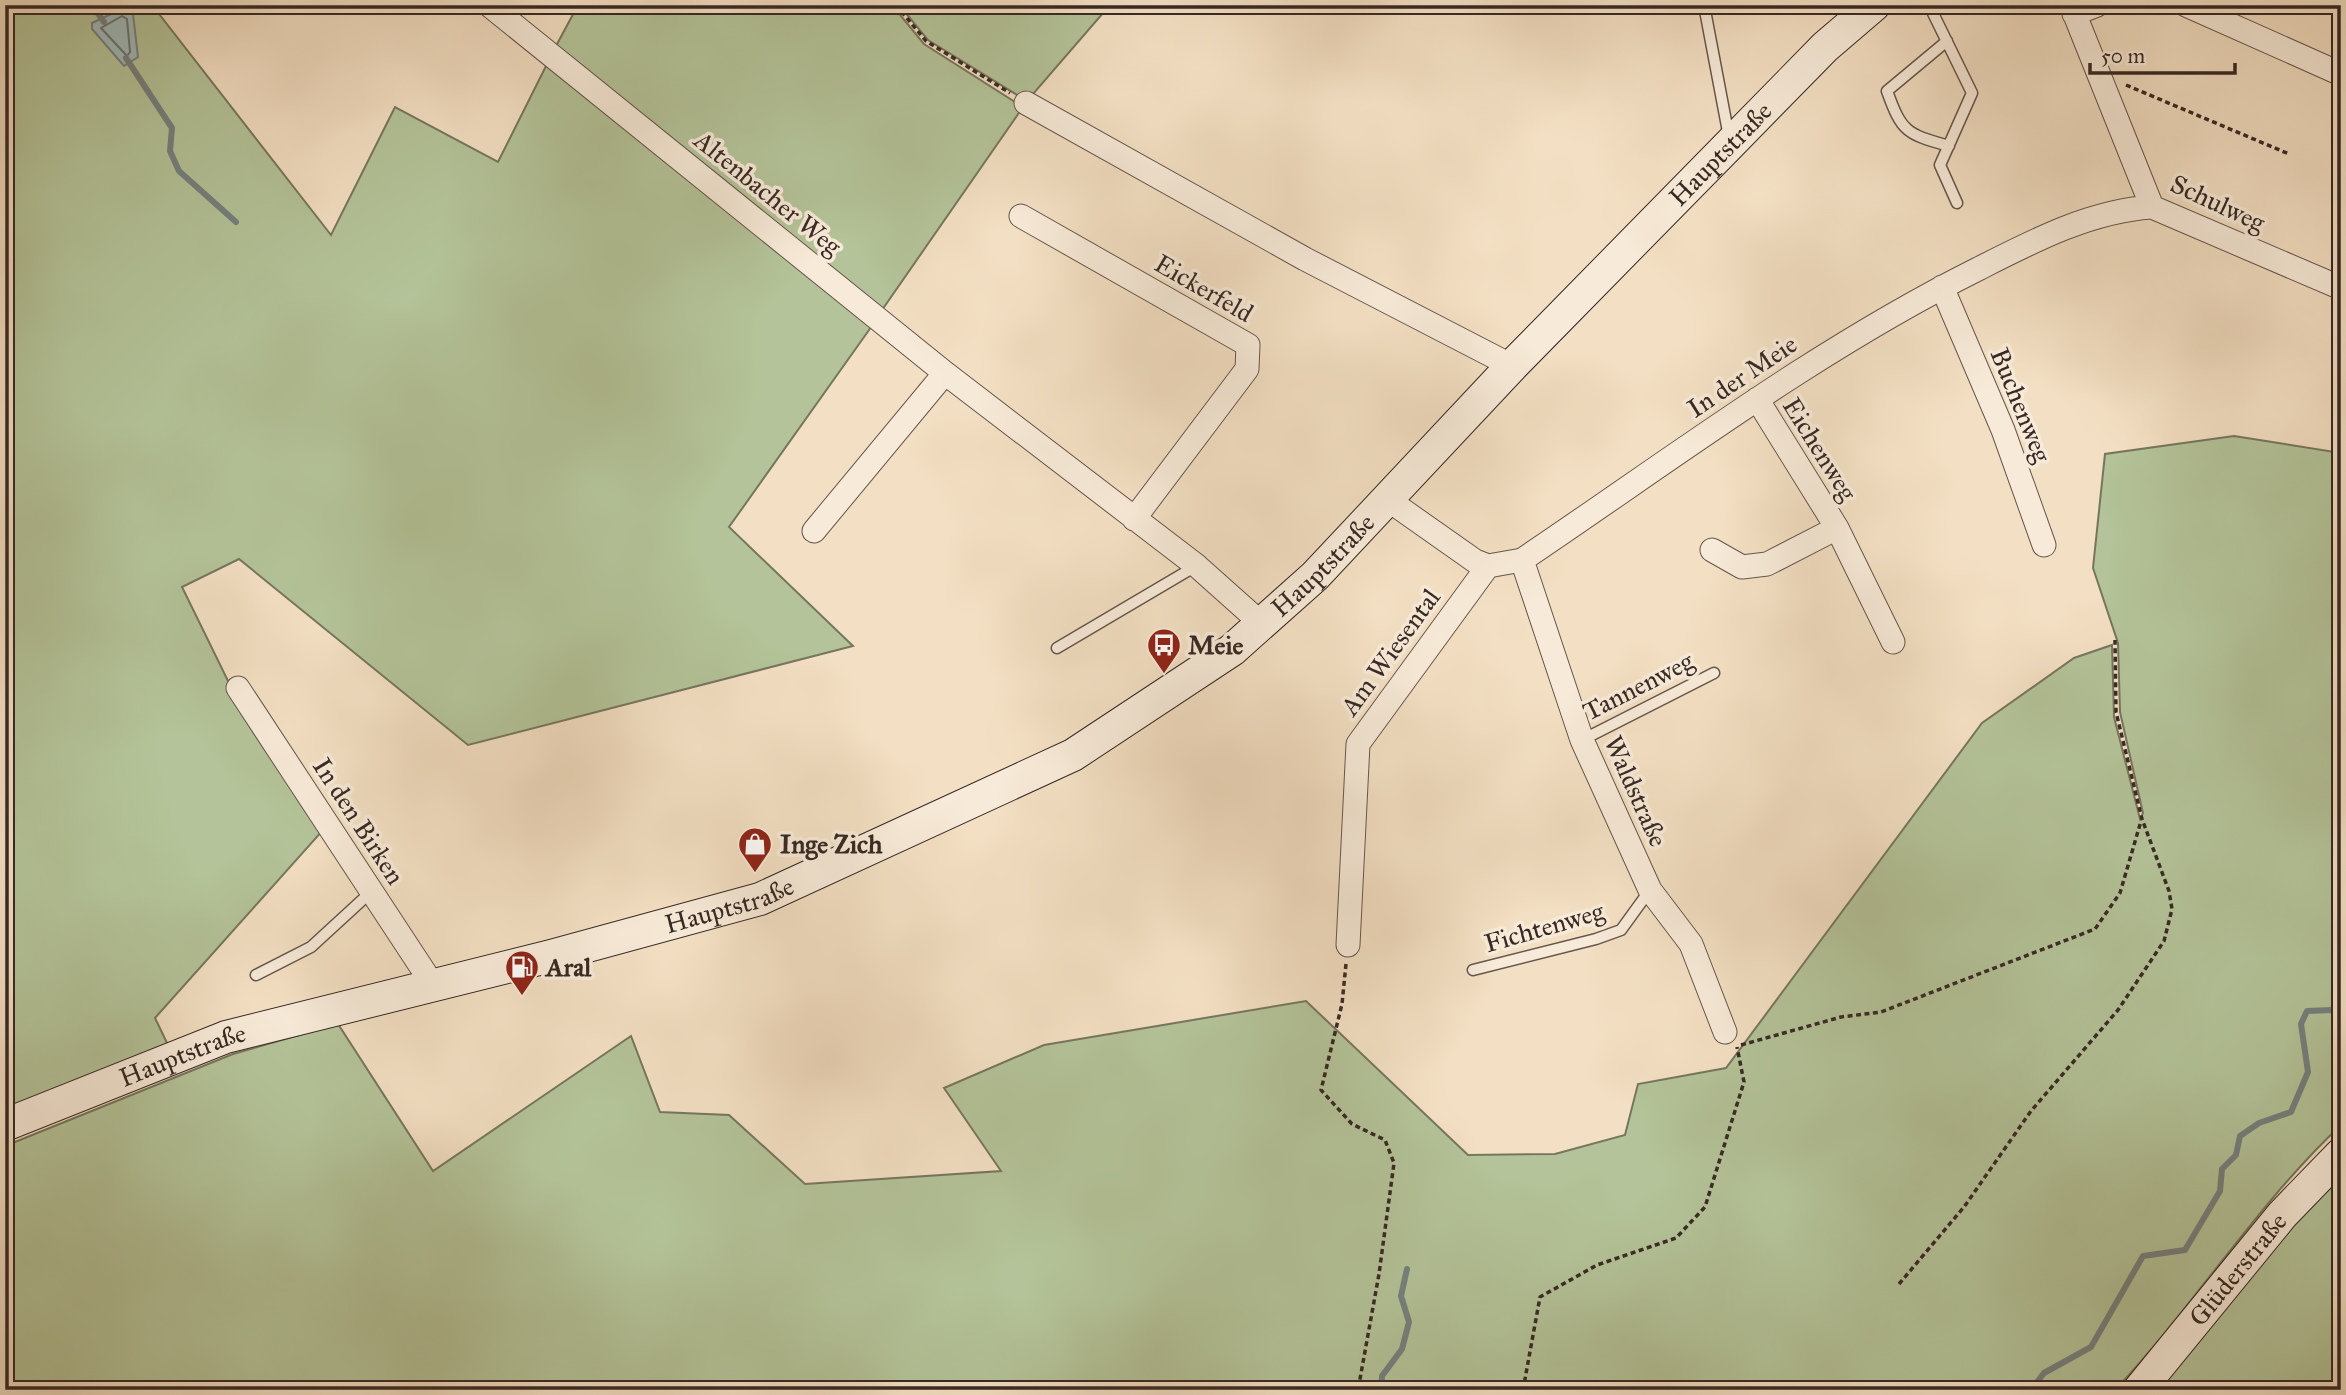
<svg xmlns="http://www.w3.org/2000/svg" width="2346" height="1395" viewBox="0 0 2346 1395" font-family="'IM FELL Great Primer',serif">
  <rect width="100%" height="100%" fill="#f3dfc3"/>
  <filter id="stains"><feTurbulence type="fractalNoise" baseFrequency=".00286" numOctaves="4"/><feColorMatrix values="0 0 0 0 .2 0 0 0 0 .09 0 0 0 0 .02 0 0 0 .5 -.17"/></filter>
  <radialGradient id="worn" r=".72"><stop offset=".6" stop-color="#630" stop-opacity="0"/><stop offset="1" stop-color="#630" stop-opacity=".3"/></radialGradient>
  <!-- green -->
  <path fill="#b4c399" stroke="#76765e" stroke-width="2" d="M5 5H152L331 235 395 107 498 162 549 60 874 323 729 527 853 646 468 745 239 559 182 587 230 685 324 829 155 1018 168 1045 5 1109Z
    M578 5H892L924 44 1023 107 882 310 556 46Z
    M899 5H1110L1027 101 928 40Z
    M2234 436 2341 453V1125C2256 1205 2195 1305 2115 1390H5V1146L233 1054 338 1024 433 1171 631 1036 660 1112 729 1115 805 1184 1001 1171 944 1088 1044 1045 1306 1001 1468 1155 1555 1154 1625 1135 1638 1084 1726 1068 1982 723 2074 658 2112 645 2114 717 2140 819 2143 813 2120 712 2118 643 2093 568 2105 454Z
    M2341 1171V1390H2157L2264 1254Z"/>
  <!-- water -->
  <path fill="#9ebbbb" stroke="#75817f" stroke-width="2" d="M128 6 133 14 138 57 124 66 92 29V23Z"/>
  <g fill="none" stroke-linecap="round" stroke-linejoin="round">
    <!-- shore -->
    <path stroke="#6a7270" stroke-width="2" d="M122 16 127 19 130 52 127 56 101 28Z"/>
    <!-- stream -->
    <path stroke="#75817f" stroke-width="6" d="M92 5 104 22
      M126 58 172 128 170 151 179 171 236 222
      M1381 1390 1382 1376 1402 1349 1409 1322 1401 1296 1407 1269
      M2031 1390 2044 1373 2091 1347 2143 1256 2185 1250 2220 1191 2222 1169 2236 1155 2240 1136 2259 1123 2291 1112 2308 1072 2301 1024 2307 1011 2333 1010 2341 1019"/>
    <!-- lane casing -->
    <g stroke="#66564c" stroke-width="13">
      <path id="lane" d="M1704 5 1729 137
        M1929 5 1972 93 1940 165 1957 203
        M1947 41 1887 91C1902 133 1907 134 1949 146
        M1057 648 1196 566
        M1582 740 1714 673
        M1473 970 1596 939 1621 930 1650 890
        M256 975 311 947 372 891"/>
    </g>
    <!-- street casing -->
    <g stroke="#66564c" stroke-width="25">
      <path id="street" d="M489 5 945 373 1197 566 1262 624
        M2071 5 2152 207 2341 288
        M2186 5 2341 74
        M2074 14 2097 5
        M1026 103 1305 259 1512 366
        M1021 216 1248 345 1247 369 1134 519
        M1942 287 2003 430 2044 545
        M1387 499 1475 561 1488 566 1522 560C1672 459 1816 350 1978 269 2033 241 2090 211 2152 207
        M1837 528 1893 642
        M814 531 945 373
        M1712 550 1742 567 1767 564 1837 528 1757 399
        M1522 560 1582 740 1650 890 1691 944 1725 1032
        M238 688 433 985
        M1348 945 1358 744 1488 566"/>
    </g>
    <!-- secondary casing -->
    <g stroke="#372924" stroke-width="34">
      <g id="secondary">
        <path id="s1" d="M5 1125 226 1037 551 956 760 899 1073 755 1232 650 1315 576 1512 366 1730 144 1825 47 1874 5"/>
        <path id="s2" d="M2139 1390 2282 1215 2341 1154"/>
      </g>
    </g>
    <!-- path -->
    <path stroke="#372924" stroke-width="3.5" stroke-dasharray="5 3.5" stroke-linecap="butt" d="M896 5 926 41 1010 93
      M2126 85 2289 154
      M1346 964 1342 1004 1321 1090 1352 1124 1385 1140 1394 1163 1379 1274 1358 1390
      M1741 1045 1841 1017 1881 1012 2095 929 2120 893 2141 821
      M1899 1284 1964 1207 2031 1111 2118 1010 2164 941 2172 909 2169 891 2142 819 2116 712 2115 640
      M1523 1390 1540 1297 1597 1265 1676 1238 1705 1207 1744 1082 1737 1047"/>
    <!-- lane -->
    <use href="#lane" stroke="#f7ead8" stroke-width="10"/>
    <!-- street -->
    <use href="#street" stroke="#f7ead8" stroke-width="23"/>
    <!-- secondary -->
    <use href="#secondary" stroke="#f7ead8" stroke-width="32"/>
  </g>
  <!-- icons -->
  <defs>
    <g id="bus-pin" transform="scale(1.75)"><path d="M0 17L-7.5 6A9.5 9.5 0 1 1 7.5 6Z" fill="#8f2418" stroke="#f7ead8"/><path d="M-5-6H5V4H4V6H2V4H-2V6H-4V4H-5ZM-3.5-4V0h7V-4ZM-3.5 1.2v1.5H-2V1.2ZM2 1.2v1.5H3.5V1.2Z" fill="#fff"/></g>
    <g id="shop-pin" transform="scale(1.75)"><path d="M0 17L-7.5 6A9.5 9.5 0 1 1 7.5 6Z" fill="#8f2418" stroke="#f7ead8"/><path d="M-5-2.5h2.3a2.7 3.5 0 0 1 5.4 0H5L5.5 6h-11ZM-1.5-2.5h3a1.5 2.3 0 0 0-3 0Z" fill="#fff"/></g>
    <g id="fuel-pin" transform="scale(1.75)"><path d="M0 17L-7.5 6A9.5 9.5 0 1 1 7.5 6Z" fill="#8f2418" stroke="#f7ead8"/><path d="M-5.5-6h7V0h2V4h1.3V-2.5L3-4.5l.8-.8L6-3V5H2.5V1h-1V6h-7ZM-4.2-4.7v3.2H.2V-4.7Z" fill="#fff"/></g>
  </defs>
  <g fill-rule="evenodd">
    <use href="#bus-pin" x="1164" y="645"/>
    <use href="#shop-pin" x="755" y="844"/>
    <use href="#fuel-pin" x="522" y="967"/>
  </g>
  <g text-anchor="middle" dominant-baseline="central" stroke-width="7" stroke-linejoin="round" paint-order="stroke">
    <!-- street labels -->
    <g font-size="26" fill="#372924" stroke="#f7ead8">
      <text stroke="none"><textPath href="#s1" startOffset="2021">Hauptstraße</textPath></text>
      <text transform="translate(768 193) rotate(39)">Altenbacher Weg</text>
      <text transform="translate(2218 203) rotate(25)">Schulweg</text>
      <text transform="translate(1204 288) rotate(30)">Eickerfeld</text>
      <text transform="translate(1742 376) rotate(-34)">In der Meie</text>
      <text transform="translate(2021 405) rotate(68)">Buchenweg</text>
      <text transform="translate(1820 449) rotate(58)">Eichenweg</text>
      <text stroke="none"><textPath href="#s1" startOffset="1449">Hauptstraße</textPath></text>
      <text transform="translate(1390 652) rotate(-54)">Am Wiesental</text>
      <text transform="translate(1638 686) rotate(-27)">Tannenweg</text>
      <text transform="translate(1636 791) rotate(66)">Waldstraße</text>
      <text transform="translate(359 821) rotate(57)">In den Birken</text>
      <text stroke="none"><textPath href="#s1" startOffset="758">Hauptstraße</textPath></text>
      <text transform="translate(1544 927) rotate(-16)">Fichtenweg</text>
      <text stroke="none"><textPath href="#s1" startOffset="191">Hauptstraße</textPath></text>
      <text stroke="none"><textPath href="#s2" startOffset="156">Glüderstraße</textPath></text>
    </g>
    <!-- poi labels -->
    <g font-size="26" font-weight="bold" fill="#372924" stroke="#f7ead8" text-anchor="start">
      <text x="1188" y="645">Meie</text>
      <text x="780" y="844">Inge Zich</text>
      <text x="546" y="967">Aral</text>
    </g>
  </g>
  <!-- margin -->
  <rect width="2346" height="1395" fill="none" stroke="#f3dfc3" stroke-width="28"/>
  <rect x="7" y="7" width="2332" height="1381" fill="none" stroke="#372924" stroke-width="3.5"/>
  <rect x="14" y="14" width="2318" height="1367" fill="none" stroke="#372924" stroke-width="2"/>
  <!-- scale -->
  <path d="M2090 63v10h145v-10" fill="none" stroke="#372924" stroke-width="3.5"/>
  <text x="2101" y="63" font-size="21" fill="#372924" stroke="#f7ead8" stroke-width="5" paint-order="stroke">50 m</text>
  <rect width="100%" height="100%" filter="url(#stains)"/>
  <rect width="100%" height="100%" fill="url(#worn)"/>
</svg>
